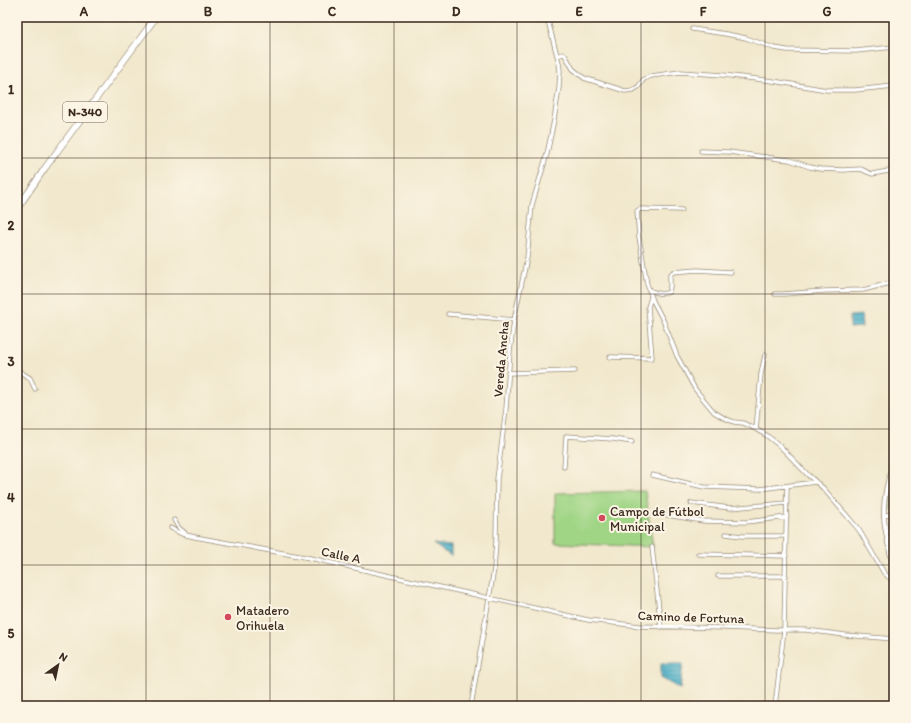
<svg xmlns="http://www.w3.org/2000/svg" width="911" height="723" viewBox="0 0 911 723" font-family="Itim,sans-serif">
  <defs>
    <pattern id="water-rules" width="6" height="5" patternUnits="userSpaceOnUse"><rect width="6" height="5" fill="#48afc8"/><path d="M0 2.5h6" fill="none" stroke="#3d8fa2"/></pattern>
  </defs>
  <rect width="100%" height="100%" fill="#fcf5e5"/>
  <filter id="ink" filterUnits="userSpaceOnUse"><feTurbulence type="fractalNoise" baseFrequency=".025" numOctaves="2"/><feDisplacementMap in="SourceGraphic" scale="8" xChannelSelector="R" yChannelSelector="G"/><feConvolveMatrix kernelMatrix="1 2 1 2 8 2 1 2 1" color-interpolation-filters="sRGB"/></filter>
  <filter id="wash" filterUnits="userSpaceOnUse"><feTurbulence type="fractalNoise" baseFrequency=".012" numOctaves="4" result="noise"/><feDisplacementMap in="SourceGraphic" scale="16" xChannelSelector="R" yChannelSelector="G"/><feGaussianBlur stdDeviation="0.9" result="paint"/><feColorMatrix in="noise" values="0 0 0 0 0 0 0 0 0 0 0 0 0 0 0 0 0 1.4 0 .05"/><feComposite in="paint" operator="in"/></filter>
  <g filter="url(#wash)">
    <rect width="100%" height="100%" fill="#f1e8cd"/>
    <!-- green -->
    <path fill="#a0d586" stroke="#6e8052" d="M894 481V510H893L890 509 891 498Z
      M645 491 653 547 555 543V493Z"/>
    <!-- water -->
    <path fill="url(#water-rules)" stroke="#426c73" d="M861 315 862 327 850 328V316Z
      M433 544 451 546V556Z
      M661 663H683L680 689 661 678Z"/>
  </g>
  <g filter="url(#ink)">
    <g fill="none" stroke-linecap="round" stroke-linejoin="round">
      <!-- minor casing -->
      <g stroke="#968976" stroke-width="5">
        <path id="minor" d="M757 17 772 18 787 17
          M814 17H819
          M692 29 726 34 746 38 774 48 787 50 856 51 894 47
          M557 56 563 54 565 55 573 69 584 78 625 91 633 90 638 87 644 79 651 76 680 72 723 75 773 81 827 90H855L894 86
          M701 151 729 152 780 159 790 160 810 167 820 169 843 170 861 169 867 172 872 174 894 170
          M682 210 640 209 637 211 639 237 647 284 653 301 663 320 677 356 695 389 714 412 724 418 734 422 743 423 752 427 766 435 780 446 808 475 823 488 848 517 859 530 884 573 894 582
          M649 290C656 293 662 295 669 292L670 287V275L673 272 697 270 731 272
          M775 294H784L824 291 863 290 894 282
          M448 314 514 320
          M610 357 652 358 648 307 651 297
          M17 370 30 378 35 389
          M508 373 575 371
          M756 429 761 374 765 355
          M564 467 566 436 613 439 632 442
          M652 475 704 487 760 489 816 482
          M691 503 730 508 787 503
          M667 515 703 521 746 522 787 517
          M884 516 894 513
          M174 520 178 527 185 533
          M170 528 182 534 195 537 310 558 588 620 640 626 725 628 778 630H806L845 635 894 639
          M726 534 742 536H786
          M652 547 661 627
          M698 554 786 556
          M718 576H786
          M471 706 494 569 496 541 497 479 506 409 510 352 514 320 527 258 532 205 547 154 554 120 559 88 560 71 559 63 547 17
          M775 706 784 630 787 486"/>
      </g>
      <!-- tertiary casing -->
      <g stroke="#968976" stroke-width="5.5">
        <path id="tertiary" d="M894 461C888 478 883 498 884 517 885 534 890 552 894 569"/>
      </g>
      <!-- trunk casing -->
      <g stroke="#968976" stroke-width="7">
        <path id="trunk" d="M17 209 45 168 156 17"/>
      </g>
      <!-- minor -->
      <use href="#minor" stroke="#fff" stroke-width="3.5"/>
      <!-- tertiary -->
      <use href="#tertiary" stroke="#fff" stroke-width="4"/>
      <!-- trunk -->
      <use href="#trunk" stroke="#fff" stroke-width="5.5"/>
    </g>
  </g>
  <!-- grid -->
  <path fill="none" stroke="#3b2a1e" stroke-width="1" stroke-opacity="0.55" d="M146 17V706M270 17V706M394 17V706M517 17V706M641 17V706M765 17V706M17 158H894M17 294H894M17 429H894M17 565H894"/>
  <!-- markers -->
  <g fill="#d1495b" stroke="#fcf5e5" stroke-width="1.5">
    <circle cx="602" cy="518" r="4"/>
    <circle cx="228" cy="617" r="4"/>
  </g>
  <g text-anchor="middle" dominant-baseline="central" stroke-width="4" stroke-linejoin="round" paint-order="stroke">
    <!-- shield labels -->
    <rect fill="#fcf5e5" stroke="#75675a" stroke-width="1" x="63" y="102" width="44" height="20" rx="3"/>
    <g font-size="12" font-weight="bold" fill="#3b2a1e">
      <text x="85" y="112">N-340</text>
    </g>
    <!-- street labels -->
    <g font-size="13" fill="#3b2a1e" stroke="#fcf5e5">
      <text transform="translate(501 359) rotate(-85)">Vereda Ancha</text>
      <text transform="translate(341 555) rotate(12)">Calle A</text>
      <text transform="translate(691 617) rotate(2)">Camino de Fortuna</text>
    </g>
    <!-- poi labels -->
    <g font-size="13" fill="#3b2a1e" stroke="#fcf5e5" text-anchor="start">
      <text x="610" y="511">Campo de Fútbol<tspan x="610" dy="15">Municipal</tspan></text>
      <text x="236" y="610">Matadero<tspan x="236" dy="15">Orihuela</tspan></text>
    </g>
  </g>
  <!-- margin -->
  <rect width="911" height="723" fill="none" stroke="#fcf5e5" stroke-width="44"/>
  <!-- north arrow -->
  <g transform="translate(58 665) rotate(33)" stroke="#fcf5e5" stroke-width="3" paint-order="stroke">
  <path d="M0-3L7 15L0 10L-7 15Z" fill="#3b2a1e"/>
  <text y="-6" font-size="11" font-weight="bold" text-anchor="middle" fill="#3b2a1e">N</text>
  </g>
  <rect x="22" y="22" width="867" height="679" fill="none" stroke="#3b2a1e" stroke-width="1.5"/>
  <g font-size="13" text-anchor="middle" font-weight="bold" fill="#3b2a1e">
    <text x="84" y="16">A</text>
    <text x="208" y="16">B</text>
    <text x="332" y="16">C</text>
    <text x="456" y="16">D</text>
    <text x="579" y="16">E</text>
    <text x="703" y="16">F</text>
    <text x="827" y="16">G</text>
    <text x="11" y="94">1</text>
    <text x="11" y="230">2</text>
    <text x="11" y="366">3</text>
    <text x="11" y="502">4</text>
    <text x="11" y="638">5</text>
  </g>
</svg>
